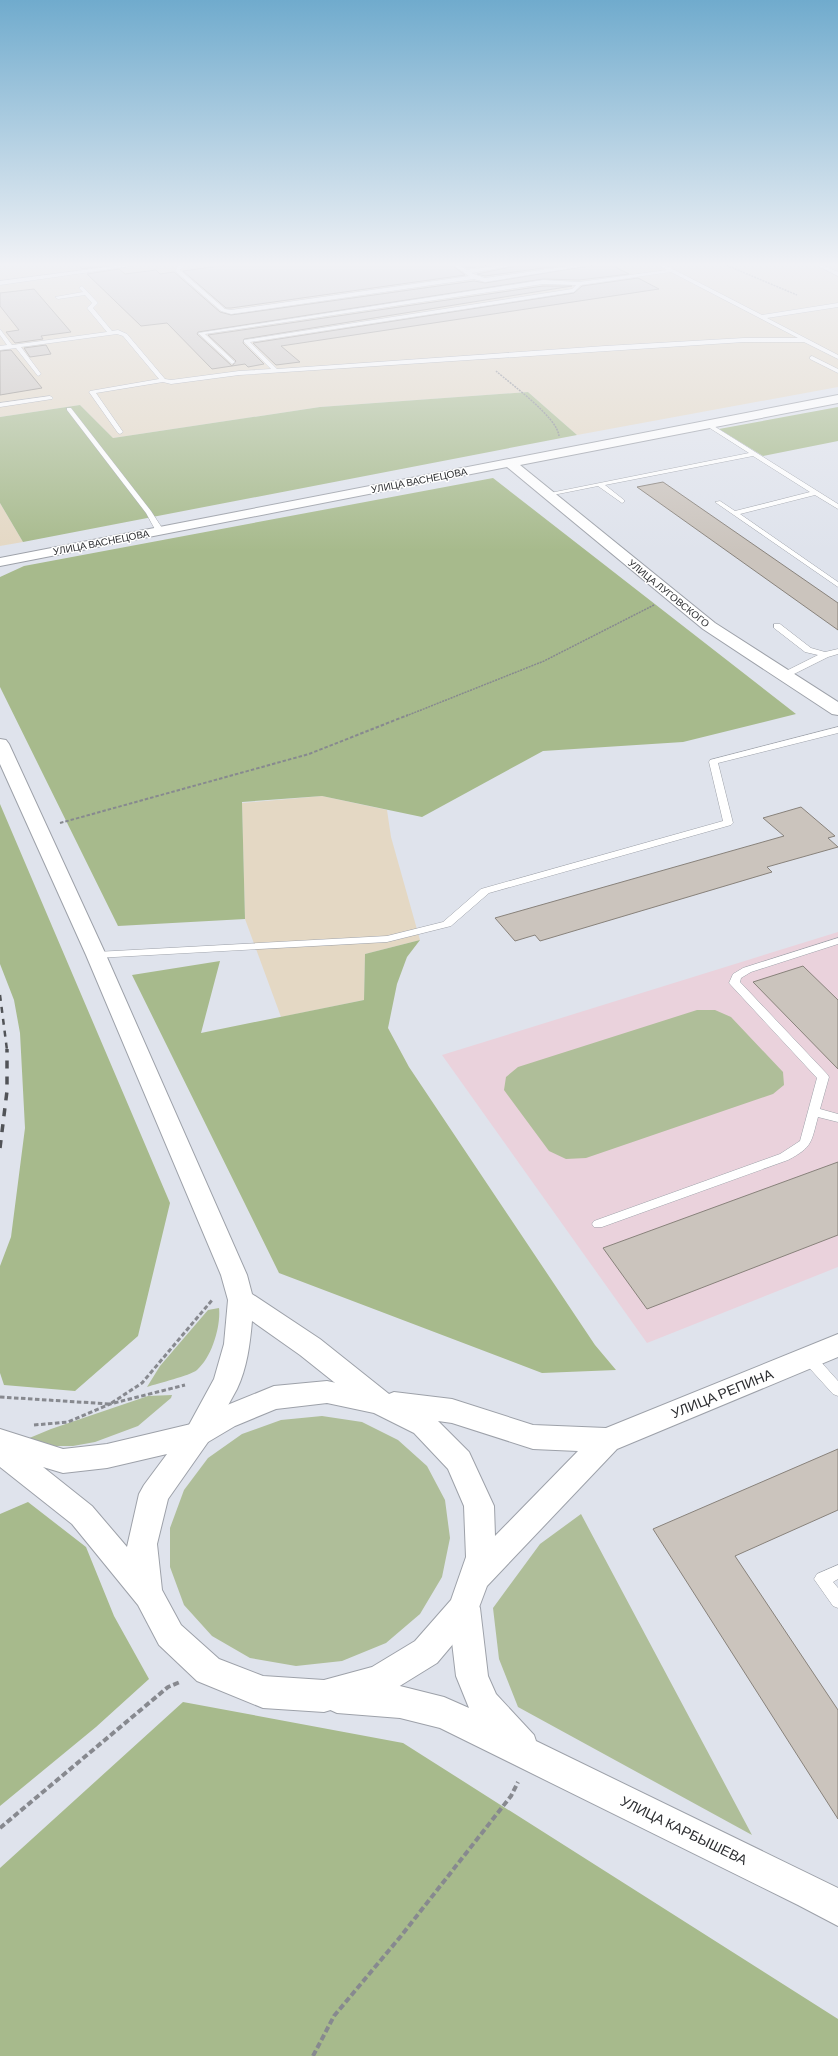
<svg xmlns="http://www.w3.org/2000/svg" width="838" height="2056" viewBox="0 0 838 2056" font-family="Barlow,sans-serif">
  <rect width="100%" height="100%" fill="#dfe3ec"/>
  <!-- industrial -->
  <path fill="#e4d8c4" d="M0 263H838V387L577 435 528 392 320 407 113 438 80 405 0 417Z
    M0 503 23 542 0 546Z
    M322 796 387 810 391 837 420 940 365 954 364 1000 281 1017 245 919 242 803Z"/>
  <!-- education -->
  <path fill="#ead2dc" d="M838 932V1267L647 1343 442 1055Z"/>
  <!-- green -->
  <path fill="#afbe99" d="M697 1010H715L731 1017 783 1072 784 1085 773 1094 586 1158 566 1159 549 1151 504 1090 506 1077 518 1067Z
    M219 1308C221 1326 212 1357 197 1370 189 1376 159 1383 147 1387L160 1366 208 1310Z
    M172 1395 171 1398 138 1426 95 1442 73 1446H49L27 1439 51 1429 148 1396Z
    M322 1416 362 1422 398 1440 427 1466 445 1500 450 1538 442 1577 420 1614 386 1643 342 1661 296 1666 250 1658 212 1636 184 1605 170 1567V1528L184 1490 208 1458 242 1434 281 1420Z
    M581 1514 752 1835 518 1707 499 1659 493 1608 540 1544Z"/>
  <!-- forest -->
  <path fill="#a7ba8c" d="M528 392 577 435 23 542 0 503V417L80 405 113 438 320 407Z
    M838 407V441L763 456 719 429Z
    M493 478 796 714 683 742 543 751 422 817 322 796 242 802 245 919 118 926 0 687V577L24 566Z
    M0 804 170 1203 138 1336 75 1391 4 1385 0 1373V1266L11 1237 25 1128 20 1033 14 1000 0 964Z
    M420 940 407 957 397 984 388 1028 409 1067 595 1345 616 1370 542 1373 279 1273 132 975 220 961 201 1033 364 1000 365 954Z
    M28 1502 86 1547 114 1616 149 1679 96 1727 0 1806V1514Z
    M183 1702 403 1743 838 2019V2056H0V1868Z"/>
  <!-- building -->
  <path fill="#cbc4bd" stroke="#88827b" d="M77 263H113L114 264 82 269Z
    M241 263H449L465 275 231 308H226L183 271Z
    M459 263H504L467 268Z
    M530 263H557L558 266 485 276 477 274Z
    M607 263 629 274 579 280 543 279 198 332 197 334 232 366 236 361 208 335 543 286H572L244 339 243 343 264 364 248 367 245 364 212 369 167 323 141 326 87 274 119 269 125 274 156 270 160 274 174 272 220 312 231 315 474 281 485 283Z
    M638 278 659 289 281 346 300 362 276 365 253 343 574 293 582 286Z
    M34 289 71 332 41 336 43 339 15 343 6 332 19 330 0 306V293Z
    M46 345 51 354 30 357 24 348Z
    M11 350 42 388 0 395V351Z
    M663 482 838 603V630L637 487Z
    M801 807 835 836 828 838 838 847 767 867 772 872 540 941 535 935 515 941 495 918 784 836 763 818Z
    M803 966 838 1000V1069L753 982Z
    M838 1162V1235L647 1309 603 1248Z
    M838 1449V1510L735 1556 838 1710V1819L653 1529Z"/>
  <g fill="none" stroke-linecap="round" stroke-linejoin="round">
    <!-- lane casing -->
    <g stroke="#9da1a9" stroke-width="1">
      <path id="lane" d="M137 263H152L0 285V281Z
        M164 263H217L184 265 180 270 225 309 231 310 469 276 450 263H456L467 270 516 263H529L471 273 485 278 590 263H604L485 282 474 279 231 314 221 311 175 271 179 265Z
        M655 263H661L762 315 838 303V307L767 318 838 355V359L804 342H744L239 375 171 384 163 382 96 393 123 432 120 434 118 433 89 392 90 391 159 379 123 336 117 334 21 347 41 374 38 376 16 348 0 350V346L7 345 0 335V329L12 345 107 332 87 308 92 303 85 295 58 299 55 297 83 292 79 288 82 286 98 303 93 308 112 331 118 330 127 334 165 379 171 380 239 371 271 369 244 342V340L572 289 576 285 543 284 205 334 234 361 235 362 232 364 198 333 543 280 579 282 667 270ZM671 272 798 338H744L605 346 277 369 250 342 574 292 581 285Z
        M812 263H818L838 272V276Z
        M812 356 838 369V373L810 359V357Z
        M50 396 53 398 52 399 0 407V403Z
        M67 408H71L151 511 164 531 163 533H157L146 513 67 410Z
        M705 423H709L838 504V509L815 495 740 514 838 582V587L715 502 720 501 735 511 810 492 753 456 605 485 624 500V502L622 503 598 486 548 496 545 494 749 453 705 425Z
        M774 624H780L811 648 825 652 838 649V654L828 657 788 677H782V673L818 655 805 652 774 628Z
        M838 727V733L718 763 733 823 731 825 489 893 451 926 387 942 96 958 91 955 96 952 387 936 443 922 481 889 723 821 709 762 710 760Z
        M838 938V944L751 972 741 978 740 982 827 1074 829 1077 820 1109 838 1114V1122L818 1117C811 1142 813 1147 788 1160L602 1227H594L592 1224 594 1221 780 1154 800 1141 817 1078 729 983 733 974 743 968Z
        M808 1352 813 1353 838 1381V1396L833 1394 803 1361 801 1357 803 1353Z
        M838 1565V1579L833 1582 838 1588V1608L833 1606 814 1579 817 1574Z"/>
    </g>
    <!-- street casing -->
    <g stroke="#9da1a9" stroke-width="2">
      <path id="street" d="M838 395V403L520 465 715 623 838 702V715L832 714 703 629 507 467 0 566V558Z
        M0 739 6 740 9 744 106 955 247 1275 252 1294 320 1339 389 1394 393 1402 389 1410 379 1414 369 1410 300 1355 252 1321C250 1344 247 1368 237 1389L208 1442 198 1446 188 1442 184 1434 214 1379 224 1344 228 1300 221 1275 86 955 0 764Z
        M464 1594 475 1598 480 1608 488 1676 496 1694 534 1735 536 1741 838 1888V1926L798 1905 440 1728 400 1718 337 1713 326 1708 321 1697 326 1686 337 1681 400 1686 444 1697 469 1708 456 1676 448 1608 453 1598Z"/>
    </g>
    <!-- secondary casing -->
    <g stroke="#9da1a9" stroke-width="2">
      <path id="secondary" d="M838 1334V1357L617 1449 487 1586 475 1618 437 1663 390 1692 324 1712 263 1708 197 1681 159 1645 138 1605 72 1524 0 1467V1429L63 1449 107 1444 191 1424 215 1410 274 1386 327 1381 389 1394 394 1392 452 1399 533 1425 606 1428ZM327 1403 374 1413 414 1433 448 1469 464 1506 466 1557 451 1600 415 1641 372 1667 324 1680 263 1676 219 1659 181 1625 162 1590 157 1544 168 1499 208 1442 235 1426 276 1409ZM438 1421 452 1423 533 1449 578 1451 495 1536 494 1506 469 1452ZM167 1454 144 1485 139 1494 127 1547 92 1506 43 1467 63 1473 107 1468Z"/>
    </g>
    <!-- path-far3 -->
    <path stroke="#87898f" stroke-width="1.5" stroke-dasharray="2 1" stroke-linecap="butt" d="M721 263 797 295
      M496 371C512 385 557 417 559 436
      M406 716 544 661 654 605"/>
    <!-- path-far2 -->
    <path stroke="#87898f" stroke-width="2" stroke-dasharray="3.5 2" stroke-linecap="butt" d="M60 823 309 754 408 715"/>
    <!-- path-far1 -->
    <path stroke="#87898f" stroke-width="3" stroke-dasharray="4.5 2.5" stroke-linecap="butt" d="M0 1397 110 1404 142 1383 213 1299
      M34 1425 68 1422 110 1404 185 1385"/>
    <!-- path -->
    <path stroke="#87898f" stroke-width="4" stroke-dasharray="6 3" stroke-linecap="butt" d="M0 1828 168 1687 180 1682
      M313 2056 334 2016 401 1936 511 1796 518 1782"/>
    <!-- lane -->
    <use href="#lane" fill="#fff" fill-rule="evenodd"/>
    <!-- street -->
    <use href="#street" fill="#fff" fill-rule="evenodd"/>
    <!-- secondary -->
    <use href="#secondary" fill="#fff" fill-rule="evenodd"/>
    <!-- rail-far1 -->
    <path stroke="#515357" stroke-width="2.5" stroke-dasharray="6 6" stroke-linecap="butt" d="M0 995 7 1050"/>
    <!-- rail -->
    <path stroke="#515357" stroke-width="3.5" stroke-dasharray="8 8" stroke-linecap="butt" d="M0 1148 7 1091V1049"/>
  </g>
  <!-- sky -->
  <linearGradient id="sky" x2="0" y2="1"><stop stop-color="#70abcd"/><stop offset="0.48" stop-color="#f1f2f6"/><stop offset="1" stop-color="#f1f2f6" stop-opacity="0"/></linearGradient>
  <rect width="838" height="551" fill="url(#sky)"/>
  <g text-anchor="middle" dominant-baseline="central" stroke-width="3" stroke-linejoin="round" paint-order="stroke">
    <!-- far-street labels -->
    <g font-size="10" fill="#2e2f32" stroke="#fff">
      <text transform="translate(419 480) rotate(-11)">УЛИЦА ВАСНЕЦОВА</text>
      <text transform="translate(101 542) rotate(-11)">УЛИЦА ВАСНЕЦОВА</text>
      <text transform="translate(669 593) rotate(39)">УЛИЦА ЛУГОВСКОГО</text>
    </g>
    <!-- near-street labels -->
    <g font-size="14" fill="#2e2f32" stroke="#fff">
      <text transform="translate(722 1393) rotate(-22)">УЛИЦА РЕПИНА</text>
      <text transform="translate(684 1830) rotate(26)">УЛИЦА КАРБЫШЕВА</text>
    </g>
  </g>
</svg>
